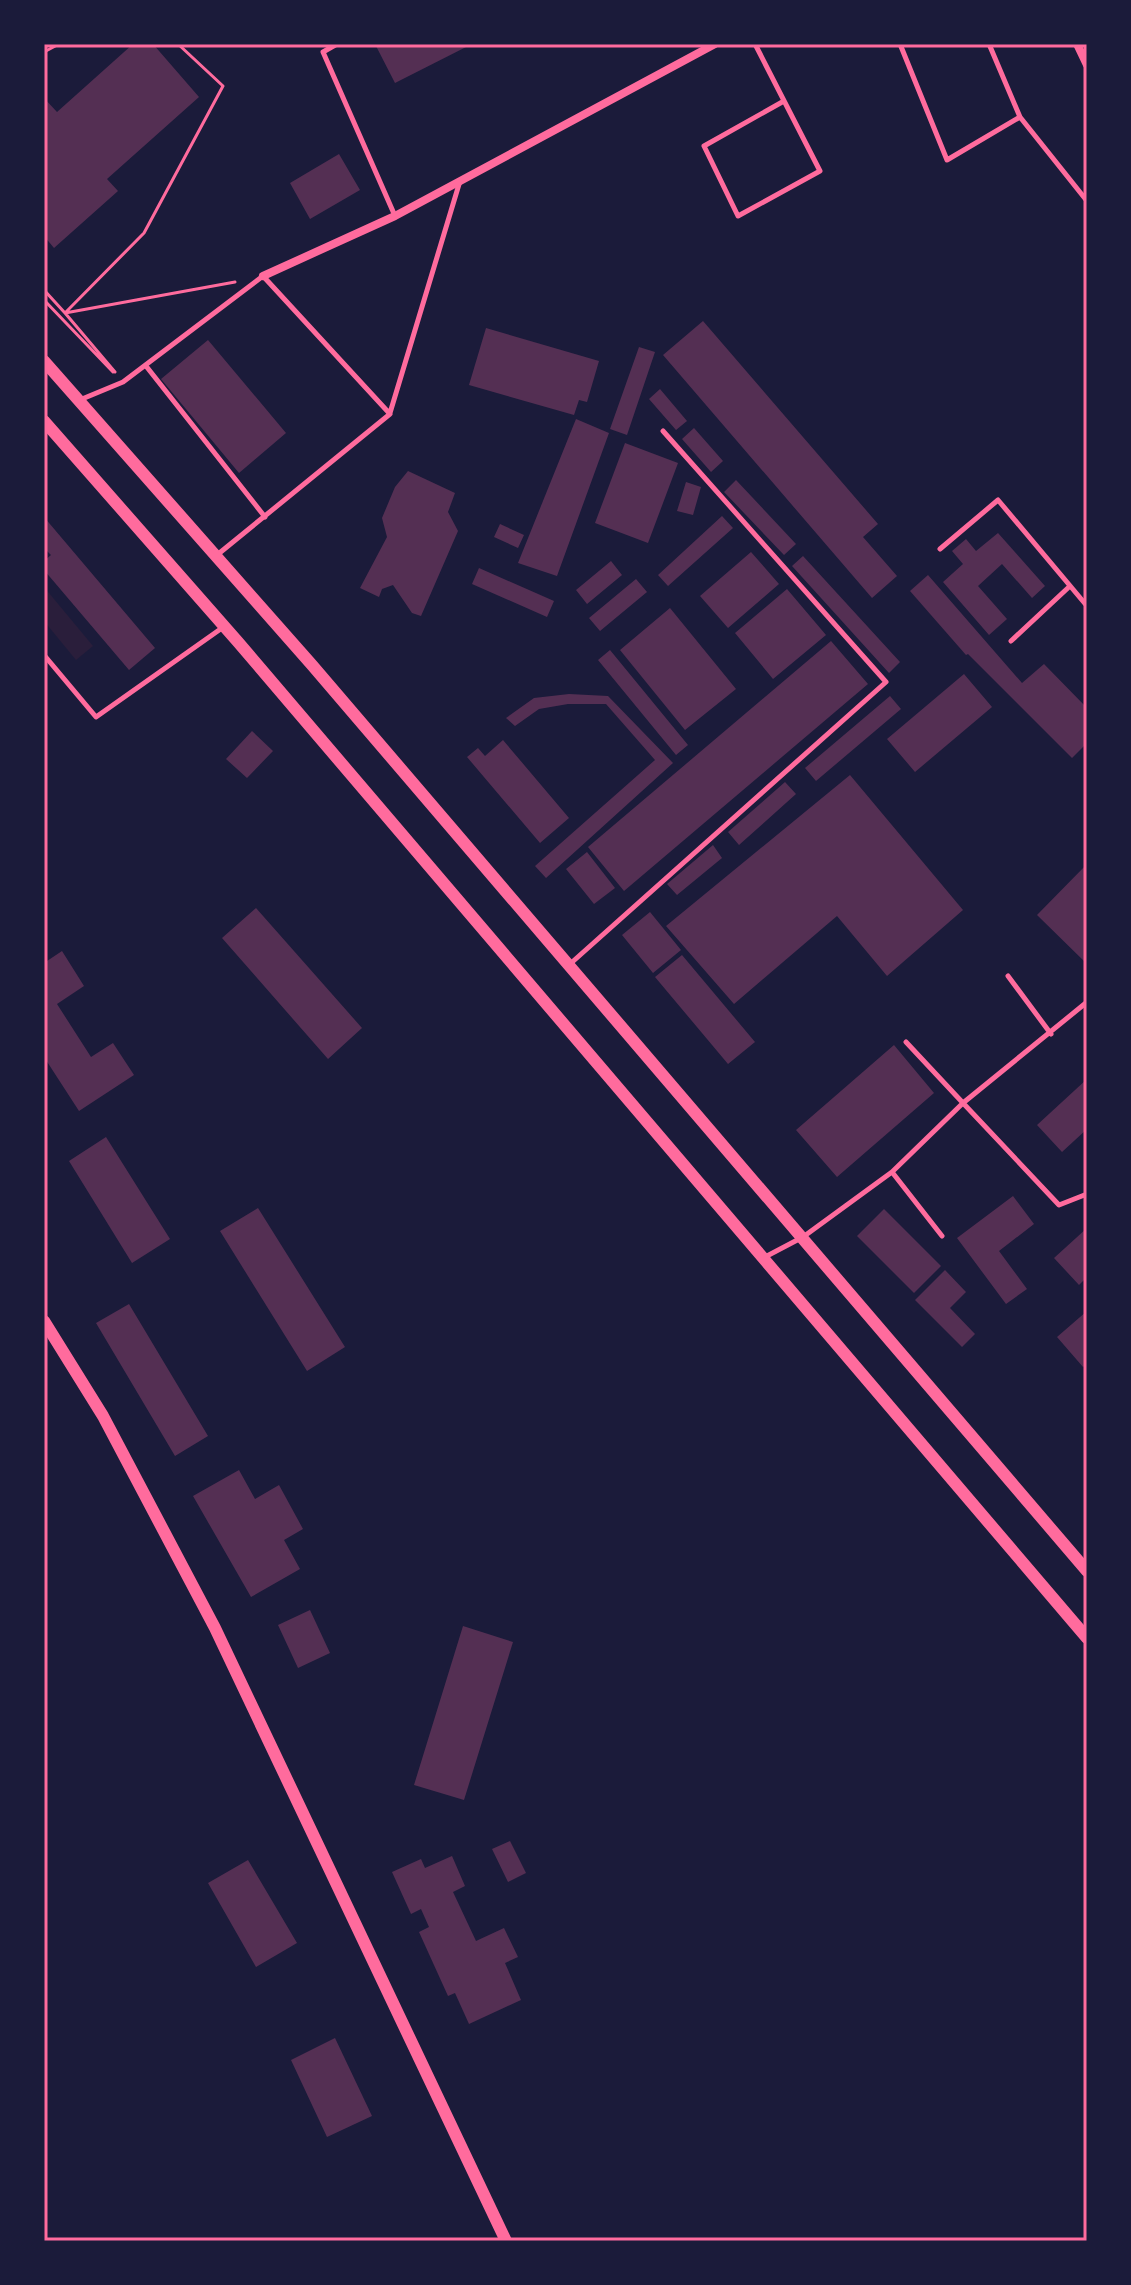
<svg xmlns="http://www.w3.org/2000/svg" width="1131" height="2285" viewBox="0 0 1131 2285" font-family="'Fira Sans Condensed',sans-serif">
  <rect width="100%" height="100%" fill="#1b1b3a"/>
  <!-- green -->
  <path fill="#2a1e3b" d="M44 587 93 646 76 660 44 621Z"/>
  <!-- building -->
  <path fill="#542f53" d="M133 44H153L199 97 107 179 118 191 54 248 44 236V98L57 112Z
    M381 44H472L395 83 376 46Z
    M339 154 360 190 310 219 290 183Z
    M703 321 878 524 863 537 897 576 872 598 663 355Z
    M486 328 599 361 587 402 579 400 574 415 469 385Z
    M208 340 286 433 239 473 161 379Z
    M639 347 655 352 627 435 610 429Z
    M660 389 687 421 676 430 649 399Z
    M576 419 609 433 557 576 518 563Z
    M694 428 723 461 711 472 682 439Z
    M625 443 678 463 648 543 595 523Z
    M408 471 455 493 448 512 458 531 421 616 412 613 393 585 382 589 379 597 360 588 387 537 382 518 395 487Z
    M736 480 796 544 784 555 724 492Z
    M686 482 701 487 693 515 677 511Z
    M722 516 733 528 668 586 658 575Z
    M44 517 155 648 129 670 44 570V561L51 555 44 548Z
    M500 524 524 535 518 548 494 537Z
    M998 533 1045 586 1032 598 1002 564 978 586 1007 619 989 635 943 582 963 564 952 551 966 539 976 551Z
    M751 552 779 584 728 628 700 596Z
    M803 556 900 662 889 673 792 566Z
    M611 561 622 575 587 604 576 590Z
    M479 568 554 601 547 617 472 584Z
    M928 575 1022 683 1044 664 1087 708V743L1072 758 968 654 966 655 910 591Z
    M636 579 647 592 600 631 589 618Z
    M787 589 826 635 773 679 735 633Z
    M670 608 736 689 685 730 620 650Z
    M831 641 868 684 624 891 588 847Z
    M610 650 688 745 676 755 598 660Z
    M964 674 992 707 915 772 887 739Z
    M569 694 608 696 673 763 546 878 535 866 655 760 606 704H568L539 709 515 726 506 718 534 698Z
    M890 696 901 709 816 781 805 768Z
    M252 731 273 751 247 778 226 759Z
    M503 740 569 818 540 843 467 757 478 748 485 756Z
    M850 775 963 910 887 976 837 916 734 1004 666 926Z
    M785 782 796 794 739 845 728 832Z
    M713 845 722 858 677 895 667 884Z
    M587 852 615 888 594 904 566 869Z
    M1087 864V964L1037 915Z
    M256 908 362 1028 328 1059 222 938Z
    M650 912 681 950 653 973 622 935Z
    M62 951 84 986 57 1004 91 1057 113 1043 134 1075 79 1111 44 1057V963Z
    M682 955 755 1042 728 1064 655 977Z
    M894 1045 934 1093 837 1177 796 1130Z
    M1087 1079V1129L1062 1152 1037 1125Z
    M106 1137 170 1239 132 1263 69 1161Z
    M1013 1196 1034 1224 999 1251 1027 1289 1006 1304 957 1238Z
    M258 1208 345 1347 307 1371 220 1231Z
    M884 1209 941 1266 914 1293 857 1236Z
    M1087 1228V1277L1079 1285 1054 1258Z
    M945 1270 966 1292 950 1308 975 1334 962 1347 915 1300Z
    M129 1304 208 1436 175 1456 96 1323Z
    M1087 1311V1364L1083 1367 1057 1337Z
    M239 1470 255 1499 279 1485 303 1529 284 1540 300 1569 251 1597 193 1496Z
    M310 1610 330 1653 298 1668 278 1625Z
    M463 1626 513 1642 464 1800 414 1785Z
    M510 1841 526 1873 508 1882 492 1849Z
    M452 1856 465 1886 453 1892 476 1941 504 1928 518 1957 505 1963 521 2000 469 2024 455 1993 448 1996 419 1932 429 1927 421 1909 411 1914 392 1872 421 1859 425 1868Z
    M248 1860 297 1943 256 1967 208 1883Z
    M335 2038 372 2116 327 2137 291 2060Z"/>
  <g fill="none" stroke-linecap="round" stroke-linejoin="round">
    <!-- path -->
    <path stroke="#ff6b9d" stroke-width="3" d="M44 52 59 44
      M44 290 65 313 235 282
      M44 300 113 372
      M115 372 65 313 144 233 223 86 178 44"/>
    <!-- service -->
    <path stroke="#ff6b9d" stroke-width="5" d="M337 44 323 52 395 216
      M755 44 820 171 738 216 704 146 784 101
      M900 44 947 160 1020 117 989 44
      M1020 117 1087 201
      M146 366 265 517
      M82 399 123 382 263 276 390 414 217 555
      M390 413 460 181
      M940 549 998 500 1087 606
      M1011 641 1070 586
      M44 655 96 717 222 628
      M570 964 886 682 663 431
      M1008 976 1051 1034
      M906 1042 963 1103 1087 1002
      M942 1236 892 1172 963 1103 1059 1205 1087 1194
      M763 1258 803 1237 892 1172"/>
    <!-- minor -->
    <path stroke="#ff6b9d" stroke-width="8" d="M1077 44 1087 65
      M263 276 395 216 715 44"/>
    <!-- tertiary -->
    <path stroke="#ff6b9d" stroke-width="12" d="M44 361 312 665 1087 1571
      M44 421 238 642 1087 1638
      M44 1321 103 1416 215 1628 506 2241"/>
  </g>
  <!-- border -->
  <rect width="1131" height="2285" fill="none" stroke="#1b1b3a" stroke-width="92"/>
  <rect x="46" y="46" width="1039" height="2193" fill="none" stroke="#ff6b9d" stroke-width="3"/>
</svg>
